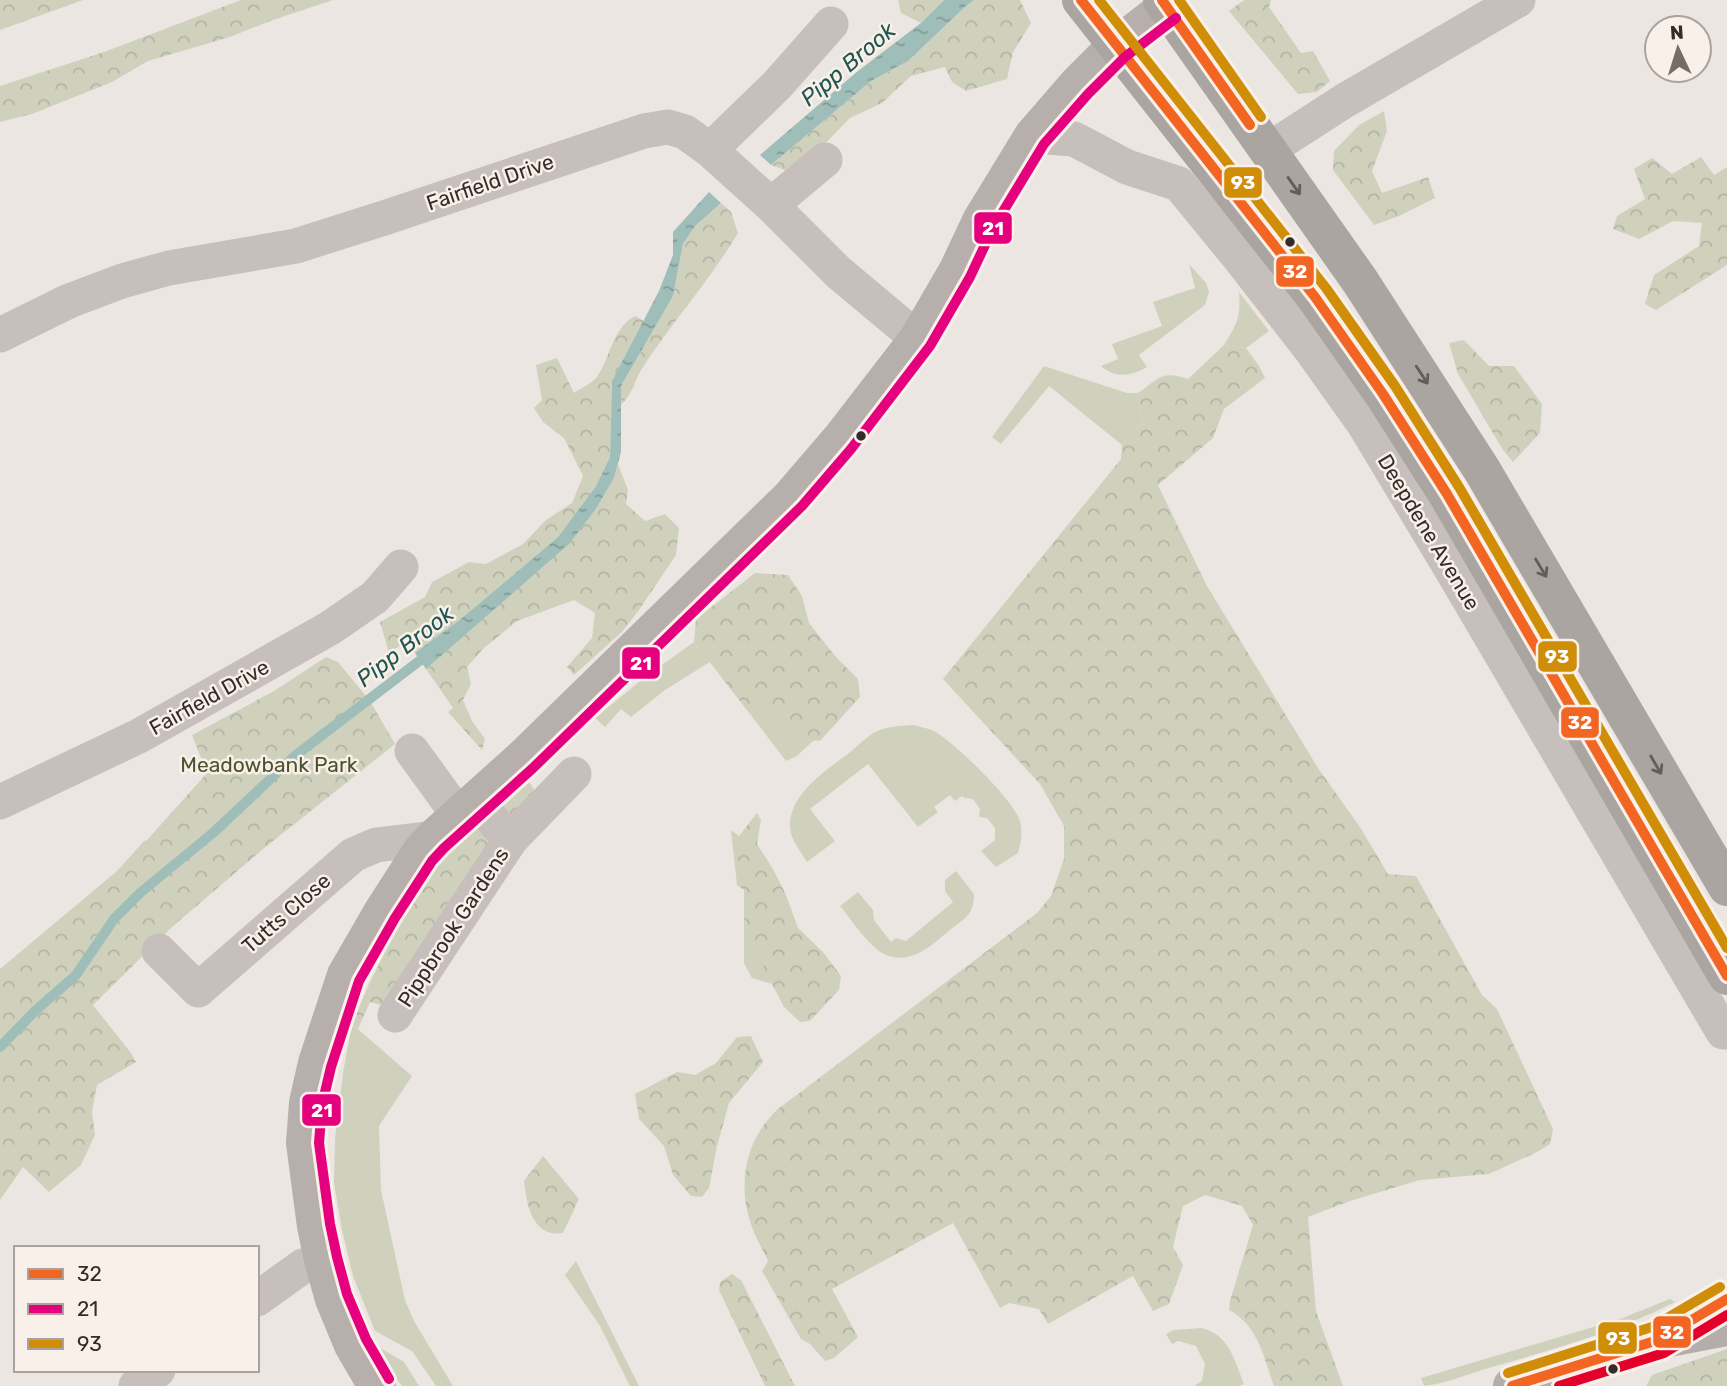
<svg xmlns="http://www.w3.org/2000/svg" width="1727" height="1386" viewBox="0 0 1727 1386" font-family="Rubik,sans-serif">
  <defs>
    <pattern id="forest-crowns" width="20" height="18" patternUnits="userSpaceOnUse" patternTransform="scale(1.75)"><rect width="20" height="18" fill="#d0d1bd"/><path d="M2 6a3 3 0 1 1 6 0M12 15a3 3 0 1 1 6 0" fill="none" stroke="#b3b4a2"/></pattern>
    <pattern id="water-ripples" width="26" height="14" patternUnits="userSpaceOnUse" patternTransform="scale(1.75)"><rect width="26" height="14" fill="#9fbeb9"/><path d="M2 4q2-2 4 0t4 0M15 11q2-2 4 0t4 0" fill="none" stroke="#829b96"/></pattern>
  </defs>
  <rect width="100%" height="100%" fill="#ece6e2"/>
  <!-- green -->
  <path fill="#d0d1bd" d="M1189 264 1206 283 1209 292 1205 305 1139 355 1147 367C1131 376 1116 379 1101 366L1118 359 1112 344 1162 326 1153 302 1195 288Z
    M1239 292 1269 331 1246 348 1224 345C1237 324 1241 317 1239 292Z
    M1044 366 1127 393H1138L1143 423 1122 445 1049 386 1001 444 992 437Z
    M694 642 710 662 665 690 631 717 621 709 605 727 595 718 645 677Z
    M768 705H781L802 739 814 740 797 756 786 761 750 714Z
    M913 725C920 727 928 728 934 731 955 743 1013 799 1020 821 1023 833 1021 842 1018 853L996 867 981 851 995 840V828L987 818 979 817 980 809 973 799 965 798 962 796 955 801 950 795 934 807 938 812 918 827 868 764 810 809 835 841 807 862C801 852 791 840 790 828 788 794 827 770 849 753 858 746 866 737 875 732 887 726 900 726 913 725Z
    M956 871 974 894C974 901 973 909 968 915 964 920 956 925 951 929 934 943 914 964 889 956 871 951 852 920 840 906L858 892 873 910 874 920 891 942 896 938 906 941 953 902 945 891V880Z
    M744 919 772 984 752 978 744 963Z
    M352 1024 412 1076 379 1126 381 1190 405 1300 414 1321 453 1386H436L412 1351 375 1331 353 1276 342 1230 334 1183 335 1138 343 1073Z
    M576 1261 639 1386H630L600 1326 565 1275Z
    M1670 1299 1675 1302C1617 1332 1554 1349 1492 1367 1471 1373 1445 1384 1424 1386L1421 1378 1620 1319Z
    M1202 1328C1230 1336 1234 1359 1244 1384L1239 1386H1196L1195 1385 1202 1381 1205 1364 1196 1346 1178 1341 1172 1344 1166 1334 1174 1330Z
    M370 1342 404 1362 419 1386H402Z"/>
  <!-- forest -->
  <path fill="url(#forest-crowns)" d="M0 0H83L0 30Z
    M241 0H333L270 21 230 37 148 61 112 82 32 114 0 122V86L104 52Z
    M898 0H944L921 23 901 13Z
    M974 0H1020L1031 23 1013 52 1007 79 966 91 952 82 945 67 911 76 882 103 850 118 812 157 793 173 771 165 871 81 908 61 966 6Z
    M1244 0H1271L1269 7 1301 53 1313 51 1330 81 1317 92 1298 94 1229 11Z
    M1384 111 1387 131 1372 171 1382 193 1428 177 1435 198 1399 216 1374 225 1333 170 1334 151 1359 125Z
    M1701 157 1714 175 1727 167V265L1656 310 1645 304 1654 275 1699 246 1702 223 1673 221 1639 239 1613 229 1617 216 1645 199 1634 169 1652 158 1672 174Z
    M721 203 731 212 738 233C710 280 673 321 643 367 634 381 634 392 621 405V386L673 296 683 244 695 226Z
    M635 316 644 321 612 381 610 457 596 486 558 537 462 618 415 653 407 641 389 653 380 622 425 597 432 582 469 562 486 564 523 544 546 520 572 503 583 476 564 438 543 422 534 408 542 400 536 365 557 358 574 393C581 388 592 383 597 377 610 358 613 327 635 316Z
    M1464 340 1489 366H1514L1542 404 1540 433 1513 462 1503 450 1458 374 1449 343Z
    M1224 345 1246 348 1259 366 1265 378 1224 409 1213 438 1158 485 1207 586 1318 768 1360 827 1388 874 1416 876 1482 995 1497 1009 1553 1129 1550 1144 1537 1152 1489 1174 1420 1180 1350 1201 1308 1217 1316 1311 1343 1386H1274C1264 1358 1258 1325 1229 1310L1230 1301 1253 1225 1242 1206 1205 1195 1183 1206 1173 1247 1183 1265 1169 1304 1153 1311 1133 1276 1048 1324 1039 1309 1009 1303 1000 1308 953 1223 832 1289 858 1337 834 1358 825 1361 810 1344 801 1339 762 1271 768 1261C763 1250 756 1239 752 1227 738 1189 743 1146 772 1115 781 1105 795 1097 806 1088L1037 913 1051 896 1064 859V826L1040 784 943 679 1121 459 1122 445 1143 423 1138 393C1159 378 1162 370 1188 379Z
    M618 464 628 490 626 504 645 521 665 514 679 528 676 555 639 610 622 632 574 675 567 667 592 638 595 613 574 600 517 621 483 649 467 667 471 684 463 700 472 721 485 739 482 750 448 712 453 708 426 669 490 612 614 478Z
    M755 573 788 575 802 596 809 623 836 657 858 679 860 697 820 741 802 739 781 705H768L750 714 694 642 696 619Z
    M326 657 338 662 370 701 395 744 263 849 172 927 93 1005 131 1053 136 1062 97 1085 92 1112 95 1135 81 1165 49 1192 23 1167 0 1200V969L117 871 144 841 147 840 207 773 192 735 274 691Z
    M529 782 538 795 423 952 381 1005 370 1002 358 1029 352 1024 368 986 410 902 454 836 498 811Z
    M757 813 761 820 757 844 773 869 786 895 798 928 823 952 841 976 839 990 810 1021 800 1022 784 1007 766 973 744 919V890L737 885 731 830 739 836Z
    M751 1036 763 1062 729 1103 717 1146 709 1188 702 1197 691 1196 673 1175 664 1146 639 1119 635 1094 677 1072 695 1075 716 1063 737 1037Z
    M543 1156 579 1199 563 1233C559 1233 555 1234 551 1233 530 1228 526 1199 524 1181Z
    M732 1274 741 1280 795 1386H765L719 1290 720 1282Z
    M1727 1349V1386H1646L1652 1375Z"/>
  <!-- water -->
  <path fill="url(#water-ripples)" d="M944 0H974L966 6 908 61 871 81 771 165 760 155 858 71 921 23Z
    M709 192 721 203 695 226 683 244 673 296 621 386V452L614 478 595 510 569 544 426 669 415 653 462 618 558 537 596 486 610 457 612 381 659 291 673 255V232Z"/>
  <g fill="none" stroke-linecap="round" stroke-linejoin="round">
    <!-- stream -->
    <path stroke="#9fbeb9" stroke-width="10" d="M0 1047 35 1011 76 975 114 919 140 893 214 832 296 755 431 652"/>
    <!-- street -->
    <path stroke="#c6bfbb" stroke-width="35" d="M1033 136 1074 139 1127 167 1179 184 1242 261 1312 351 1364 424 1453 572 1723 1032H1727
      M710 150 777 85 831 24
      M1268 150 1344 101 1518 0
      M771 205 825 160
      M0 335 69 301 122 281 169 268 296 246 384 218 644 131 668 127 685 132 710 150 771 205 838 272 918 339
      M412 751 459 816
      M0 802 139 736 330 628 375 597 401 567
      M511 839 574 774
      M159 951 198 990 353 855 376 845 434 838
      M395 1015 511 839 475 802
      M257 1299 303 1266 323 1260
      M136 1386 158 1370"/>
    <!-- secondary -->
    <path stroke="#b6afab" stroke-width="38" d="M377 1386 353 1345 334 1299 323 1260 316 1226 305 1143 308 1103 317 1063 346 975 383 911 421 852 434 838 523 758 791 497 840 440 918 339 958 270 981 221 1033 136 1078 84 1116 46 1167 7"/>
    <!-- primary -->
    <path stroke="#b4adaa" stroke-width="38" d="M1512 1386 1658 1340 1727 1327"/>
    <!-- highway -->
    <path stroke="#aba5a1" stroke-width="38" d="M1081 0 1315 297 1383 394 1447 494 1727 976
      M1162 0 1360 281 1482 470 1727 887"/>
    <!-- bus-1 casing -->
    <g stroke="#f9f0ea" stroke-width="16">
      <path id="bus-1" d="M1081 0 1315 297 1383 394 1447 494 1727 976
        M1162 0 1250 125
        M1512 1386 1658 1340 1727 1299"/>
    </g>
    <!-- bus-2 casing -->
    <g stroke="#f9f0ea" stroke-width="16">
      <path id="bus-2" d="M389 1379 366 1339 347 1294 337 1257 330 1224 319 1143 322 1105 331 1067 359 981 395 918 432 861 444 848 533 768 802 506 851 449 930 346 970 277 993 228 1044 144 1088 94 1125 57 1176 18"/>
    </g>
    <!-- bus-3 casing -->
    <g stroke="#f9f0ea" stroke-width="16">
      <path id="bus-3" d="M1099 0 1326 288 1395 386 1459 487 1727 948
        M1179 0 1261 117
        M1508 1373 1652 1327 1720 1287"/>
    </g>
    <!-- bus-4 casing -->
    <g stroke="#f9f0ea" stroke-width="16">
      <path id="bus-4" d="M1559 1386 1664 1353 1727 1315"/>
    </g>
    <!-- bus-1 -->
    <use href="#bus-1" stroke="#f26522" stroke-width="10"/>
    <!-- bus-2 -->
    <use href="#bus-2" stroke="#e5007d" stroke-width="10"/>
    <!-- bus-3 -->
    <use href="#bus-3" stroke="#d08d08" stroke-width="10"/>
    <!-- bus-4 -->
    <use href="#bus-4" stroke="#e4002b" stroke-width="10"/>
  </g>
  <!-- one-way arrows -->
  <defs><path id="oneway-shaft" d="M-6 0H5M1.5-3L5.5 0L1.5 3" fill="none" stroke-width="1.6" stroke-linecap="round" stroke-linejoin="round" transform="scale(1.75)"/></defs>
  <g stroke="#655c59">
    <use href="#oneway-shaft" transform="translate(1294 186) rotate(55)"/>
    <use href="#oneway-shaft" transform="translate(1422 375) rotate(57)"/>
    <use href="#oneway-shaft" transform="translate(1541 568) rotate(59)"/>
    <use href="#oneway-shaft" transform="translate(1656 765) rotate(60)"/>
  </g>
  <!-- markers -->
  <g fill="#362b29" stroke="#f9f0ea" stroke-width="2.5">
    <circle cx="1290" cy="242" r="6"/>
    <circle cx="861" cy="436" r="6"/>
    <circle cx="1613" cy="1369" r="6"/>
  </g>
  <g text-anchor="middle" dominant-baseline="central" stroke-width="5" stroke-linejoin="round" paint-order="stroke">
    <!-- street labels -->
    <g font-size="21" fill="#362b29" stroke="#f9f0ea">
      <text transform="translate(490 182) rotate(-19)">Fairfield Drive</text>
      <text transform="translate(1429 532) rotate(59)">Deepdene Avenue</text>
      <text transform="translate(209 697) rotate(-29)">Fairfield Drive</text>
      <text transform="translate(286 913) rotate(-41)">Tutts Close</text>
      <text transform="translate(453 927) rotate(-57)">Pippbrook Gardens</text>
    </g>
    <!-- park labels -->
    <g font-size="21" fill="#4b532e" stroke="#f9f0ea">
      <text x="269" y="764">Meadowbank Park</text>
    </g>
    <!-- water labels -->
    <g font-size="23" font-style="italic" fill="#215652" stroke="#f9f0ea">
      <text transform="translate(848 64) rotate(-40)">Pipp Brook</text>
      <text transform="translate(405 646) rotate(-38)">Pipp Brook</text>
    </g>
  </g>
  <g stroke="#f9f0ea" stroke-width="2.5">
    <rect x="1223" y="166" width="40" height="33" rx="7" fill="#d08d08"/>
    <rect x="973" y="211" width="40" height="34" rx="7" fill="#e5007d"/>
    <rect x="1275" y="255" width="40" height="33" rx="7" fill="#f26522"/>
    <rect x="1537" y="640" width="41" height="33" rx="7" fill="#d08d08"/>
    <rect x="621" y="646" width="40" height="34" rx="7" fill="#e5007d"/>
    <rect x="1560" y="706" width="40" height="33" rx="7" fill="#f26522"/>
    <rect x="301" y="1093" width="41" height="34" rx="7" fill="#e5007d"/>
    <rect x="1652" y="1315" width="40" height="34" rx="7" fill="#f26522"/>
    <rect x="1597" y="1321" width="41" height="34" rx="7" fill="#d08d08"/>
  </g>
  <g font-size="19" text-anchor="middle" font-weight="bold" fill="#fff">
    <text x="1243" y="189">93</text>
    <text x="993" y="235">21</text>
    <text x="1295" y="278">32</text>
    <text x="1557" y="663">93</text>
    <text x="641" y="670">21</text>
    <text x="1580" y="729">32</text>
    <text x="322" y="1117">21</text>
    <text x="1672" y="1339">32</text>
    <text x="1618" y="1345">93</text>
  </g>
  <!-- legend -->
  <rect x="14" y="1246" width="245" height="126" fill="#f9f0ea" stroke="#aba19d" stroke-width="2"/>
  <rect x="28" y="1269" width="35" height="10" fill="#f26522" stroke="#aba19d" stroke-width="2"/>
  <text x="77" y="1281" font-size="21" fill="#362b29">32</text>
  <rect x="28" y="1304" width="35" height="10" fill="#e5007d" stroke="#aba19d" stroke-width="2"/>
  <text x="77" y="1316" font-size="21" fill="#362b29">21</text>
  <rect x="28" y="1339" width="35" height="10" fill="#d08d08" stroke="#aba19d" stroke-width="2"/>
  <text x="77" y="1351" font-size="21" fill="#362b29">93</text>
  <!-- north arrow -->
  <g transform="translate(1678 49) rotate(356)"><circle r="33" fill="#f9f0ea" stroke="#aba19d" stroke-width="2"/>
  <path d="M0-5L12 26L0 18L-12 26Z" fill="#766c6a"/>
  <text y="-10" font-size="19" font-weight="bold" text-anchor="middle" fill="#362b29">N</text>
  </g>
</svg>
